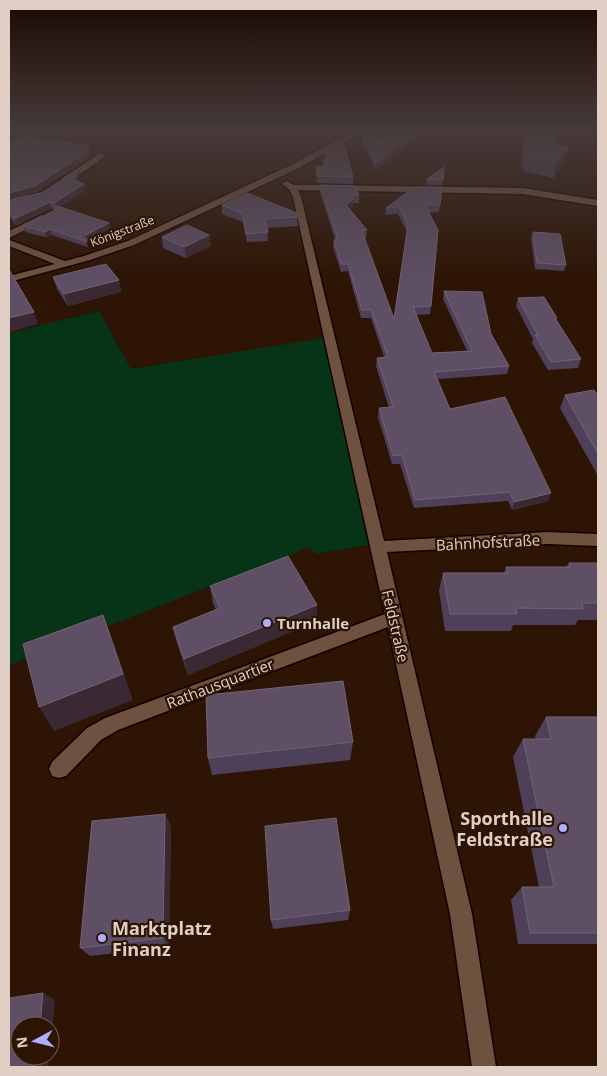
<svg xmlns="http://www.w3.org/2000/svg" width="607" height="1076" viewBox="0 0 607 1076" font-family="'Open Sans',sans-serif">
  <rect width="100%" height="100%" fill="#2d1404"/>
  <!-- green -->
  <path fill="#073316" d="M99 311 131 369 330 337 374 544 316 554 310 547 9 665V333Z"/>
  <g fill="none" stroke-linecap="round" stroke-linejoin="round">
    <!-- street casing -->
    <g stroke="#140100" stroke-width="3">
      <path id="street" d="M358 129H368L297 169 134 245 90 260 9 282V276L55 264 9 246V240L65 261 84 256 128 241 291 165Z
        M100 153 107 155 66 184H60V180Z
        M286 181 294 185H309L523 188 598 200V206L523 194 298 190 301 197 384 541 547 532 598 534V546L547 544 387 552 472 914 496 1067H472L450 914 388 627 118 730 101 740 66 776 59 778 52 776 49 769 52 762 87 728 105 718 385 614 293 197 289 189 282 184Z
        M42 215 45 216V220L9 238V231Z"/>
    </g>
    <!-- street -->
    <use href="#street" fill="#6f513f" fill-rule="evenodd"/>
  </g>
  <!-- wall -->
  <path fill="#4e4058" d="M395 129H443L438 133 427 131 376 170 361 141 362 135 379 139Z
    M536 129H568L565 141 561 146 565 162 553 178 523 171 521 156 524 141Z
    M316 166 353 177V184L317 183Z
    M444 167 442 185H426L427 179Z
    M79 169 80 175 78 181 84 184 86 190 60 207 110 228 88 241 85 240 88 247 52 235 46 237 25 232 23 226 54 211 55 210 51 208 16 226 9 215V201L42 193Z
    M320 185 359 195V203H353L352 207 350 209 367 230 366 238H364L394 319 407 232 398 214 385 215 386 208 440 205 439 212 428 213 431 306 430 314 416 315 432 353 467 351 443 299 444 291 491 334 509 366 507 374 438 379 450 409 551 493 548 501 512 510 508 501 414 508 400 464H392L378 417 379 408H389L376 366 377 358 384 357 371 318H361L348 271 341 272 333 247 334 240 335 239 320 192Z
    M222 205 297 217 298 226 267 228 268 241 247 242 243 222 222 214Z
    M533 232 566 265 564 271 535 269 531 238Z
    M209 235 211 246 186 258 163 248 162 237Z
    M53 277 119 280 121 292 68 306 57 289Z
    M518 298 557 318 556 320 581 359 578 368 548 370 532 343 533 339 516 306Z
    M565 395 598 396V476L560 408Z
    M569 563H598V620H578L575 625H513L511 631H445L439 590 443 573H504L506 567H566Z
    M210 586 317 605V621L188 675 177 643 173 627 216 610 213 603Z
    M546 717H598V944H518L511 900 522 887H539L513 757 523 739H536L535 736Z
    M353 742 350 760 212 775 208 758Z
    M165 814 171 826 169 947 90 956 80 948Z
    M350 910 348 920 273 929 271 920Z"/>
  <!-- shaded-wall -->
  <path fill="#3a2832" d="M422 129H427V131L376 170V163Z
    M439 129H443L438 133Z
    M567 129H568L565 141 550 159 553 144Z
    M89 146 91 152 88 159 36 192 9 200V193Z
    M569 147 565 162 553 178 557 162Z
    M79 169 80 175 76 186 74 180Z
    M84 184 86 190 57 209 54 205 55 210 53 204Z
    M353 199 352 207 346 212V205Z
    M50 202 51 208 16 226 14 219Z
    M109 223 110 228 88 241 86 235Z
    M50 229 52 235 46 237 45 232Z
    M209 235 211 246 186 258 184 247Z
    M119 280 121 292 68 306 64 294Z
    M34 312 38 324 9 332V318Z
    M551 493 548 501 512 510 514 502Z
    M317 605V621L188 675 184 659Z
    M103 615 113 642 133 700 54 731 39 707Z
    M165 814 171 826 169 947 163 938Z
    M43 993 55 1000 50 1050V1026H40Z
    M37 1056H49L48 1067H36Z"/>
  <!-- building -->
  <path fill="#5e4f64" stroke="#726373" d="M395 129H422L376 163 362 135 379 139Z
    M536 129H567L553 144 569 147 557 162 526 156 524 141Z
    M24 136 89 146 86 153 35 186 9 193V145Z
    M342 139 353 177 317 176 316 166 323 167 328 147Z
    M444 167 443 180 427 179Z
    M79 169 74 180 84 184 53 204 50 202 14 219 9 212V201L17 198 42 193Z
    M320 185 356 186 359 195 351 196 353 199 346 205 367 230 362 231 394 319 408 225 399 207 386 208 414 187H442L440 205H425L438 230 431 306 413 307 432 353 472 351 444 291 482 292 491 334 509 366 434 372 450 409 505 397 551 493 514 502 510 492 415 500 402 455 393 456 379 408 393 407 377 358 388 357 371 310H362L348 264H341L334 240 338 239Z
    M247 193 297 213V217L265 219 268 232 246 234 243 214 222 205Z
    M54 205 109 223 86 235 79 231 87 242 50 229 45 232 23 226 54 211 56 207Z
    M187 225 209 235 184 247 162 237Z
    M533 232 560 234 566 265 537 263Z
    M106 264 119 280 64 294 53 277Z
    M9 271H10L34 312 9 318Z
    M544 297 557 318H555L581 359 551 362 535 335H538L518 298Z
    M594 390 598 396V454L565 395Z
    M288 556 317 605 184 659 173 627 220 608 210 586Z
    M569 563H598V603H582L583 609 516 608 517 614H450L443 573H508L506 567H570Z
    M103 615 123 674 39 707 23 644Z
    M343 681 353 742 208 758 206 695Z
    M546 717H598V933H530L522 887H554L523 739H551Z
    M165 814 163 938 80 948 92 821Z
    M336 818 350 910 271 920 265 826Z
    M43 993 40 1026H20V1056H37L36 1067H9V998Z"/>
  <!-- sky -->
  <linearGradient id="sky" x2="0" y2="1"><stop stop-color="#190b02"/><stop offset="0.46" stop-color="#463a3a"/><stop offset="1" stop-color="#463a3a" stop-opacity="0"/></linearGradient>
  <rect width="607" height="280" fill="url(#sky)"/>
  <!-- markers -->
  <g fill="#acaffb" stroke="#2d1404" stroke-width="2">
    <circle cx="267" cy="623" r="5"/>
    <circle cx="563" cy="828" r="5"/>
    <circle cx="102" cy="938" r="5"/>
  </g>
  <g text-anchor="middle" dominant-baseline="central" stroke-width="4.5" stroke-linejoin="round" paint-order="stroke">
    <!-- far-street labels -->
    <g font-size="12" fill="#e1cfc5" stroke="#2d1404">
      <text transform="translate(122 231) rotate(-21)">Königstraße</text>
    </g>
    <!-- street labels -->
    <g font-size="15" fill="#e1cfc5" stroke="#2d1404">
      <text transform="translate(488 542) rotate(-3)">Bahnhofstraße</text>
      <text transform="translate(396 626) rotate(77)">Feldstraße</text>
      <text transform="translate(220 683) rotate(-21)">Rathausquartier</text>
    </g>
    <!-- poi labels -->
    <g font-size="15" font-weight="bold" fill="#e1cfc5" stroke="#2d1404" text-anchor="start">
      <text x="277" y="623">Turnhalle</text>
    </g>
    <!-- near-poi labels -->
    <g font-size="18" font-weight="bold" fill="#e1cfc5" stroke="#2d1404" text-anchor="end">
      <text x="553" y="818">Sporthalle<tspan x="553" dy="21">Feldstraße</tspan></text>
      <text x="112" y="928" text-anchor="start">Marktplatz<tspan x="112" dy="21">Finanz</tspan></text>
    </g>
  </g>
  <!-- border -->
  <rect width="607" height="1076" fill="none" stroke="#e1cfc5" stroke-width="20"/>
  <!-- north arrow -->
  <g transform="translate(35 1041) rotate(263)"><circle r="24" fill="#2d1404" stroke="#755f51"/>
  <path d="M0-4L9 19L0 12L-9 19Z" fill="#acaffb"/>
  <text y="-8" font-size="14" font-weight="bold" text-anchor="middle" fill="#e1cfc5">N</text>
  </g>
</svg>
